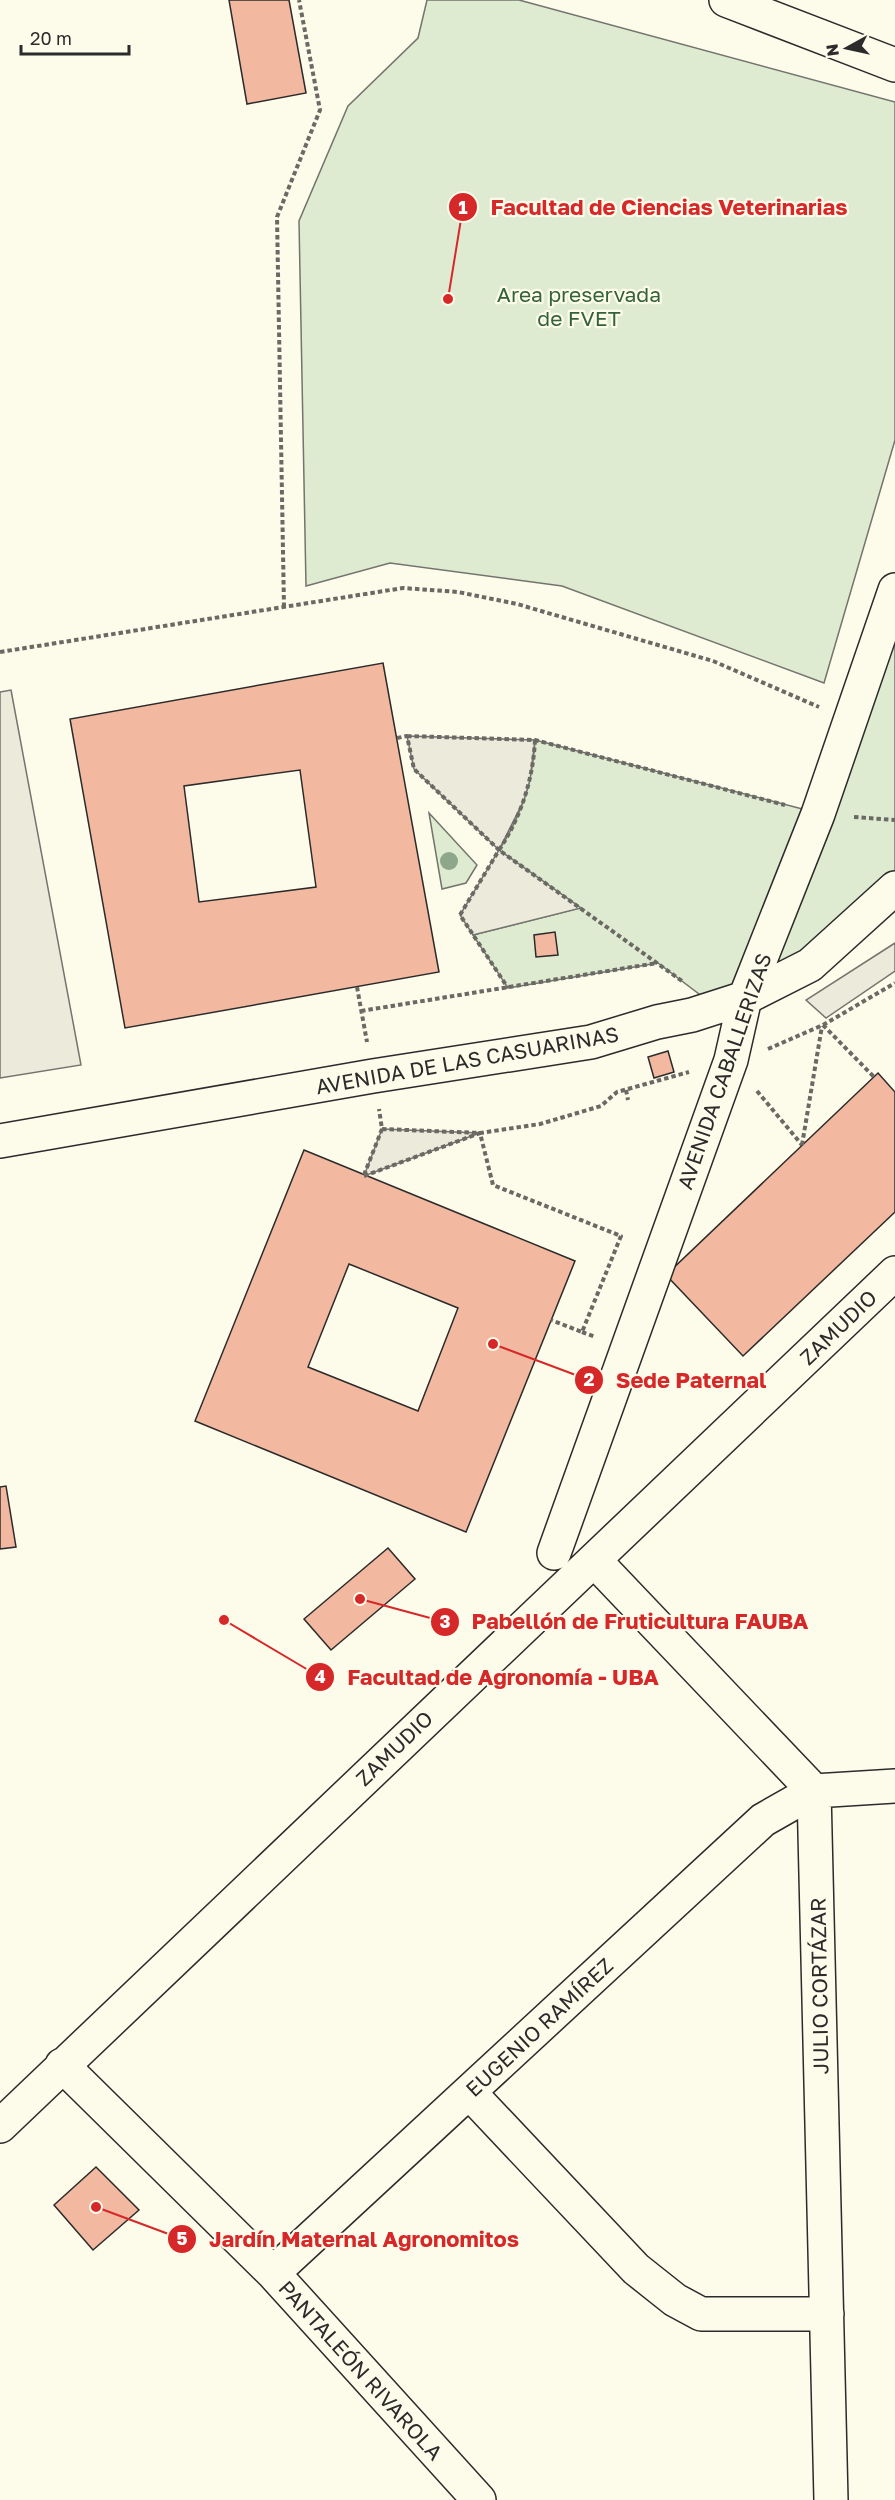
<svg xmlns="http://www.w3.org/2000/svg" width="895" height="2500" viewBox="0 0 895 2500" font-family="'Golos Text',sans-serif">
  <rect width="100%" height="100%" fill="#fdfbea"/>
  <!-- green -->
  <path fill="#deebd1" stroke="#74746e" stroke-width="1.5" d="M427 0H519L895 102V440L824 683 562 586 390 563 306 586 299 221 348 106 418 38Z
    M895 590V888L873 910 715 1006 658 963 508 988 473 935 580 908 499 850C521 817 533 780 535 740L818 813Z
    M429 813 477 865 466 883 442 889Z"/>
  <!-- parking -->
  <path fill="#eceadb" stroke="#74746e" stroke-width="1.5" d="M11 690 81 1065 0 1078V692Z
    M407 736 535 740 530 780 524 800 499 850 581 908 473 935 460 915 499 850 414 769Z
    M895 943V971L826 1018 806 1000Z
    M382 1129 480 1133 364 1176Z"/>
  <!-- building -->
  <path fill="#f2b8a0" stroke="#2b2b2b" stroke-width="1.5" fill-rule="evenodd" d="M229 0H289L306 93 247 104Z
    M383 663 439 972 125 1028 70 719ZM300 770 316 887 199 902 184 786Z
    M555 932 558 955 536 957 534 935Z
    M668 1051 674 1072 654 1078 648 1057Z
    M878 1073 895 1092V1212L743 1356 666 1275Z
    M304 1150 575 1261 466 1532 195 1421ZM349 1264 458 1308 418 1411 308 1367Z
    M6 1486 16 1547 0 1549V1487Z
    M388 1548 415 1579 331 1650 304 1619Z
    M96 2167 139 2210 93 2250 54 2205Z"/>
  <g fill="none" stroke-linecap="round" stroke-linejoin="round">
    <!-- minor casing -->
    <g stroke="#2b2b2b" stroke-width="36">
      <path id="minor" d="M726 0 895 65
        M0 1141 373 1076 591 1042 657 1022 692 1015 745 998 810 965 895 888
        M554 1553 731 1060 745 998 818 814 895 590
        M594 1560 814 1791 831 2500
        M62 2065 273 2273 479 2500
        M469 2092 636 2269 675 2300 701 2314H827
        M0 2126 895 1273
        M273 2273 763 1820 814 1791 895 1786"/>
    </g>
    <!-- path -->
    <path stroke="#6a6964" stroke-width="4" stroke-dasharray="4.5 3" stroke-linecap="butt" d="M284 607 277 217 320 110 299 0
      M0 652 403 588 458 592 517 604 713 661 819 707
      M407 736 535 740 785 805
      M397 738 407 736 414 769 499 850 460 915 508 988
      M535 740C533 780 521 817 499 850L682 981
      M854 817 895 820
      M357 987 367 1042
      M361 1011 657 963
      M823 1025 874 1077
      M768 1049 823 1025 895 983
      M626 1090 628 1100
      M757 1091 802 1145
      M382 1129 480 1133 540 1124 601 1106 617 1092 689 1072
      M802 1145 822 1026
      M364 1175 382 1129 379 1109
      M364 1176 480 1133 493 1185 621 1236 582 1332 551 1320
      M582 1332 596 1337"/>
    <!-- minor -->
    <use href="#minor" stroke="#fdfbea" stroke-width="33"/>
  </g>
  <!-- trees -->
  <circle fill="#8ea78a" cx="449" cy="861" r="9"/>
  <g text-anchor="middle" dominant-baseline="central" stroke-width="4.5" stroke-linejoin="round" paint-order="stroke">
    <!-- park labels -->
    <g font-size="21" fill="#34623c" stroke="#fdfbea">
      <text x="579" y="294">Area preservada<tspan x="579" dy="24">de FVET</tspan></text>
    </g>
    <!-- street labels -->
    <g font-size="21" fill="#2b2b2b" stroke="#fdfbea">
      <text transform="translate(467 1060) rotate(-10)">AVENIDA DE LAS CASUARINAS</text>
      <text transform="translate(724 1071) rotate(-71)">AVENIDA CABALLERIZAS</text>
      <text transform="translate(838 1327) rotate(-44)">ZAMUDIO</text>
      <text transform="translate(394 1748) rotate(-44)">ZAMUDIO</text>
      <text transform="translate(819 1986) rotate(-91)">JULIO CORTÁZAR</text>
      <text transform="translate(539 2027) rotate(-43)">EUGENIO RAMÍREZ</text>
      <text transform="translate(361 2370) rotate(48)">PANTALEÓN RIVAROLA</text>
    </g>
  </g>
  <!-- callouts -->
  <path fill="none" stroke="#d62828" stroke-width="2" d="M448 299L463 207M493 1344L589 1380M360 1599L445 1622M224 1620L320 1677M96 2207L182 2239"/>
  <g fill="#d62828" stroke="#fdfbea" stroke-width="2">
    <circle cx="448" cy="299" r="6"/>
    <circle cx="493" cy="1344" r="6"/>
    <circle cx="360" cy="1599" r="6"/>
    <circle cx="224" cy="1620" r="6"/>
    <circle cx="96" cy="2207" r="6"/>
    <circle cx="463" cy="207" r="15"/>
    <circle cx="589" cy="1380" r="15"/>
    <circle cx="445" cy="1622" r="15"/>
    <circle cx="320" cy="1677" r="15"/>
    <circle cx="182" cy="2239" r="15"/>
  </g>
  <g font-size="18" text-anchor="middle" font-weight="bold" fill="#fff">
    <text x="463" y="214">1</text>
    <text x="589" y="1386">2</text>
    <text x="445" y="1628">3</text>
    <text x="320" y="1683">4</text>
    <text x="182" y="2245">5</text>
  </g>
  <g font-size="22" text-anchor="middle" font-weight="bold" fill="#d62828" stroke="#fdfbea" stroke-width="4.5" stroke-linejoin="round" paint-order="stroke">
    <text x="669" y="215">Facultad de Ciencias Veterinarias</text>
    <text x="691" y="1388">Sede Paternal</text>
    <text x="640" y="1629">Pabellón de Fruticultura FAUBA</text>
    <text x="503" y="1685">Facultad de Agronomía - UBA</text>
    <text x="364" y="2247">Jardín Maternal Agronomitos</text>
  </g>
  <!-- north arrow -->
  <g transform="translate(847 48) rotate(262)" stroke="#fdfbea" stroke-width="4.5" paint-order="stroke">
  <path d="M0-4.5L10 22L0 15L-10 22Z" fill="#2b2b2b"/>
  <text y="-9" font-size="16" font-weight="bold" text-anchor="middle" fill="#2b2b2b">N</text>
  </g>
  <!-- scale -->
  <path d="M21 45v9h108v-9" fill="none" stroke="#2b2b2b" stroke-width="3"/>
  <text x="30" y="45" font-size="18" fill="#2b2b2b" stroke="#fdfbea" stroke-width="4.5" paint-order="stroke">20 m</text>
</svg>
